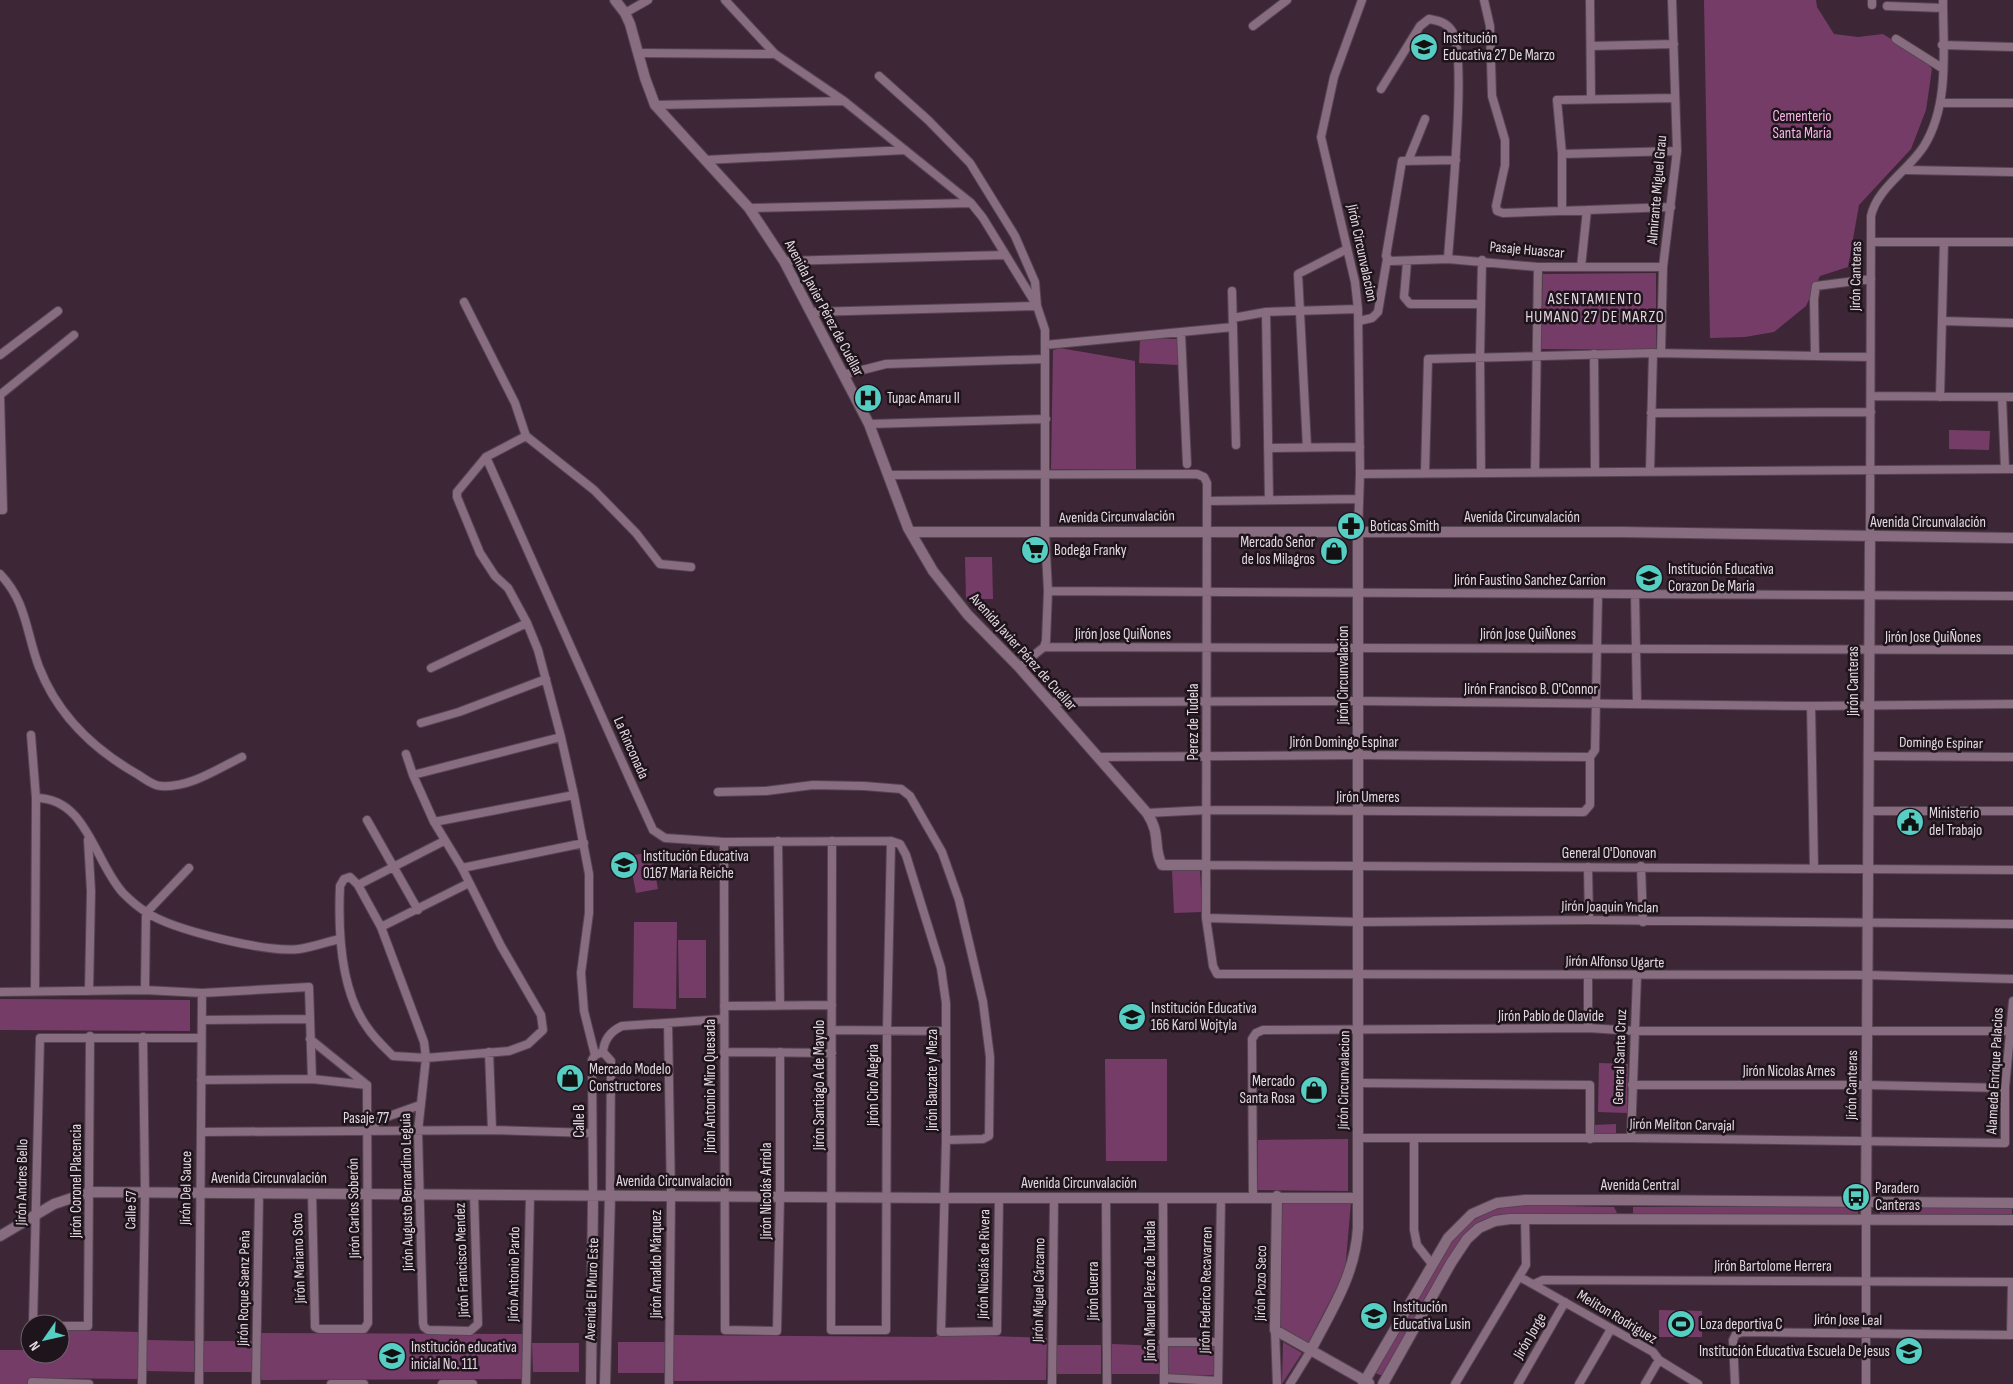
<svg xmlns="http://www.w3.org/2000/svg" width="2013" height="1384" viewBox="0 0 2013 1384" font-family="'Sofia Sans Condensed',sans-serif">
  <rect width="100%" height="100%" fill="#3d2737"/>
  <!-- green -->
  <path fill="#763c68" d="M1704 0H1816L1817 7 1834 34 1858 37 1883 34 1926 61 1932 69 1926 110 1911 149 1859 205 1848 267 1820 276 1806 306 1774 332 1745 337 1710 338Z
    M1656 273V350L1541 349 1543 274Z
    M1140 338 1179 339V365L1139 363Z
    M1060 348 1135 361 1136 469H1051L1053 350Z
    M1949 430 1990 431 1989 450 1949 449Z
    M965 557H992L993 599H966Z
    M651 852 658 889 636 893 629 856Z
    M1200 869 1202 912 1174 913 1172 870Z
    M634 922H677L676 1009 633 1008Z
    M678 940H706V998H679Z
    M0 999 190 1000V1031L0 1030Z
    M1105 1059H1167V1161H1106Z
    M1599 1063 1628 1064 1627 1113 1598 1112Z
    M1616 1124V1136H1594V1125Z
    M1348 1139V1191L1258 1190V1140Z
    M1280 1202H1351L1345 1272 1307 1345 1280 1328Z
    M1514 1205 1614 1207 1617 1213 1614 1215 1478 1225 1383 1376 1375 1373 1446 1249 1464 1227 1486 1212Z
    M1633 1207H1858V1215H1633Z
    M1880 1208H2012V1216L1880 1215Z
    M1659 1310 1702 1311V1337H1659Z
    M60 1330 140 1332 139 1379 32 1378V1384H0V1350H28L30 1331V1354H60Z
    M260 1333 524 1334V1379L259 1380Z
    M939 1334 1047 1338 1046 1380 673 1381V1335L935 1337Z
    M147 1340 194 1341V1372L146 1371Z
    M204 1341H252V1372H203Z
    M618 1342H665V1373H618Z
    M1283 1342 1302 1353 1282 1384Z
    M532 1343H579V1372H533Z
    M1112 1344 1159 1346 1160 1374H1111Z
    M1166 1344H1214V1375H1167Z
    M1055 1345H1101V1374H1054Z"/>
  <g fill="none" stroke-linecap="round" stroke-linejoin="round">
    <!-- street casing -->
    <g stroke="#554451" stroke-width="10">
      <path id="street" d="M725 0 775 54 844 101 971 203 983 218 1037 306 1045 330V533L1048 591 1046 641 1044 647 1019 667
        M1484 0 1490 26 1492 96 1505 140V165L1496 206 1497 211 1503 213 1671 207
        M1590 0 1591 98
        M1872 5V0
        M1887 6 1943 8
        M625 13 648 0
        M1253 26 1287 0
        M1896 39 1942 68
        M1942 45 2013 47
        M1592 46 1674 44
        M638 53 775 54
        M1381 89 1420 26 1429 19C1439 21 1446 22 1452 31 1468 52 1450 223 1448 259
        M1941 103H2013
        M655 105 843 101
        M1562 154 1677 151
        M705 160 905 150
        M1456 160 1402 161 1386 256 1390 261 1448 259 1538 267H1663
        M1408 161 1425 119
        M1906 170 2013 172
        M749 208 971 203
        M1562 210V154L1557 100 1675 98
        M1872 242H2013
        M784 261 1005 255
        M1407 262 1404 297 1410 304H1481
        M1581 267 1587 210
        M1232 291 1236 445
        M464 302 515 403 526 436 594 490 636 533 660 564 691 567
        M811 312 1037 306 1035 282 1015 236 970 163 928 120 879 76
        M1266 312 1269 500
        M1233 318 1266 312 1358 309
        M1359 321 1372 318 1378 312 1387 259
        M1943 321 2013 323
        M1181 333 1187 464
        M1045 345 1233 327
        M1661 353 1663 267 1677 151 1672 0
        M1594 354 1595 471
        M0 355 58 311
        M1815 355 1814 299 1816 286 1871 279
        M843 375 886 364 1045 359
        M0 395 74 335
        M1871 396 2013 397
        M1940 397 1944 242
        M2002 397 2005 469
        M1651 413 1871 412
        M869 424 1046 419
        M526 436 486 457 457 492V497L480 553 495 576 508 588 527 623 538 650 561 737 574 795 589 874V913L581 973 584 1011 595 1055
        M1307 447 1298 274 1347 249
        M1268 448 1360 447
        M486 457 632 784 653 830 665 838 724 842 891 841 900 844 906 855 941 968 946 1003V1140L941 1332 997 1331 999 1198
        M1535 471 1538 267
        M1650 471 1653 353
        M1481 472 1480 356 1482 260
        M1425 473 1428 359 1653 353 1870 357
        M1360 474 2013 469
        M889 475 1197 474 1204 477 1207 483 1206 918 1213 966 1217 974 1868 975 2013 979
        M1207 501 1359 499
        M0 510H3L0 395
        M1358 533 1360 474 1358 309 1355 282 1321 137 1334 77 1362 0
        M1870 537 1871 216C1877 188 1909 170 1924 146 1950 104 1943 48 1943 0
        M0 574C27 602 26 633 39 667 58 716 93 749 137 774 144 778 153 786 161 786 190 788 217 769 242 757
        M1048 591 2013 596
        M1635 594 1637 703
        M1044 647 2013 650
        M431 668 527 623
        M1049 702 1358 701 1811 706 2013 704
        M1811 706 1814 868
        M421 723 459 712 546 679
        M31 735 36 798 35 991
        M406 754 413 775 434 822 462 868 501 946 541 1015 543 1030 528 1044 509 1051 426 1058 393 1056C384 1047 374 1038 367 1027 340 990 338 930 340 886L344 879 350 877 358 885 381 927 424 1042 426 1058 418 1131 423 1323 424 1327 428 1330 470 1331 478 1324 474 1194
        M1869 756 2013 757
        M1098 757 1358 755 1590 757
        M1590 757 1595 750 1598 594
        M413 775 561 737
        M718 792 766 791 813 785 864 786 901 789 910 796 942 852 959 900 983 1002 990 1057 989 1136 983 1139 946 1140
        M36 798C87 798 94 861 123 893 129 899 138 907 146 912 172 930 268 953 299 949 313 947 326 942 340 939
        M1868 811H2013
        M1147 813 1207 810 1584 812 1590 805V757
        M367 820 418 910
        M434 822 574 795
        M88 840 91 891 89 991
        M778 841 780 1005
        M832 841 831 1330H886L887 1030 891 841
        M724 842 725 1330 777 1331 780 1196V1052
        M1205 865 2013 870
        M1641 866 1643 922
        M1588 867 1589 920
        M462 868 584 843
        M358 885 444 841
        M1206 918 1359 922 1589 920 2013 924
        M381 927 469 883
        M145 990 146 913 189 868
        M0 992 145 990 202 993 309 987 312 1079
        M724 1006 832 1005
        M202 1020 310 1019
        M668 1023 671 1196 669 1384
        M1588 1028V975
        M832 1030 946 1031
        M310 1039 367 1085
        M489 1052 492 1130
        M603 1052 611 1061 610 1195
        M603 1052C604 1040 611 1031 622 1026L724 1019
        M724 1052 832 1053
        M201 1080 312 1079 367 1085
        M1359 1083 1590 1085V1139
        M1632 1085H1867L2005 1088
        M201 1132 492 1130 592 1133
        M367 1132 381 1119 420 1105
        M1358 1138H1631L2005 1143V1088L2013 1001
        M1414 1138V1230L1417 1245 1432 1264
        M1631 1138 1637 976
        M312 1193 315 1327 319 1329H364L368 1323 367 1085
        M593 1195 592 1060 595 1055 603 1052
        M1253 1197 1252 1039 1256 1033 1263 1030 1588 1028 1635 1031H2010
        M1106 1198 1107 1384
        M1163 1198 1164 1384
        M1520 1277 1653 1352 1659 1360 1698 1384
        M1534 1284 1543 1280 2013 1282
        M33 1324 40 1038H201
        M60 1326H88L90 1036
        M1275 1330 1277 1384
        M1163 1342H1218
        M1164 1378 1218 1381
        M32 1384V1382L89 1384
        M142 1384 145 1192 143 1037
        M199 1384 202 993
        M256 1384 259 1192
        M331 1384H364
        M442 1384H473
        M526 1384 530 1195
        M1052 1384 1054 1197
        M1218 1384 1221 1197
        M1290 1384 1311 1350
        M1455 1384 1526 1265 1525 1218
        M1518 1384 1565 1302
        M1579 1384 1611 1329
        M1645 1384 1659 1360
        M1735 1384 1733 1340 1736 1334 1743 1332 2011 1335 2012 1282
        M1866 1384V1219"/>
    </g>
    <!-- secondary casing -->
    <g stroke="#554451" stroke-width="12">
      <path id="secondary" d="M615 0 625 13 630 24 645 78 655 105 749 208 784 261 869 424 908 528 933 571 968 615 1019 667 1147 813C1162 836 1152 846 1162 865H1205
        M912 532H1622L2013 538
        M1277 1196 1275 1330 1369 1383
        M1866 1219 1870 537
        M0 1236 54 1204 90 1192 945 1198H1358
        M1311 1350C1332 1309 1355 1275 1358 1228V533
        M591 1384 593 1195
        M605 1384 610 1195
        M1363 1384 1448 1238 1472 1214 1497 1203 1525 1200H1619L2013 1203
        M1383 1384 1451 1263 1467 1239 1479 1228 1495 1221 1510 1219 2013 1220"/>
    </g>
    <!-- street -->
    <use href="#street" stroke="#876d7f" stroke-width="8"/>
    <!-- secondary -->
    <use href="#secondary" stroke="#876d7f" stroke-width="10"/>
  </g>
  <!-- icons -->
  <defs>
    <g id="school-disc" transform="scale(1.4375)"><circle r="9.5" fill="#56cec3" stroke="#1e141b"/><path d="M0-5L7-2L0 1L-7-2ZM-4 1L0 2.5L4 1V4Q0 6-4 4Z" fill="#111"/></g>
    <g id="hospital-disc" transform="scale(1.4375)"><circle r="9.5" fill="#56cec3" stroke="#1e141b"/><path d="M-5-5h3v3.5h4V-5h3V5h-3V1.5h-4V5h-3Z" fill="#111"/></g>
    <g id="pharmacy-disc" transform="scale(1.4375)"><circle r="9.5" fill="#56cec3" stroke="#1e141b"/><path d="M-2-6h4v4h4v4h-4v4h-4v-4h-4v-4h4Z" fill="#111"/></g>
    <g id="supermarket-disc" transform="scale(1.4375)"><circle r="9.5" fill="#56cec3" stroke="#1e141b"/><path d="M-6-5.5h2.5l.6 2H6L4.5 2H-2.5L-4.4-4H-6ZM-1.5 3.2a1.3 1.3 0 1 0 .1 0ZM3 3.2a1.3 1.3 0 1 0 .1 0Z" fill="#111"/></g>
    <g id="shop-disc" transform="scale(1.4375)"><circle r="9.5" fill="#56cec3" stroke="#1e141b"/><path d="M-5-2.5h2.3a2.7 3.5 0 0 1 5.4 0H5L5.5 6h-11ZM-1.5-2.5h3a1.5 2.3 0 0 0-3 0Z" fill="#111"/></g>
    <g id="civic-disc" transform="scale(1.4375)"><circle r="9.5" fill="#56cec3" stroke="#1e141b"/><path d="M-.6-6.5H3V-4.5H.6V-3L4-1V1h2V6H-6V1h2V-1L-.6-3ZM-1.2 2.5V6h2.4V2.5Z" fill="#111"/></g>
    <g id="bus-disc" transform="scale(1.4375)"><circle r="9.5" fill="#56cec3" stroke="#1e141b"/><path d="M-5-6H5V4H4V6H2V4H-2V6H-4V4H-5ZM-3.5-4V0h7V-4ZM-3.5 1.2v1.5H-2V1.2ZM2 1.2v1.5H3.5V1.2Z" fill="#111"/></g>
    <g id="stadium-disc" transform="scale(1.4375)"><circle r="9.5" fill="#56cec3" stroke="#1e141b"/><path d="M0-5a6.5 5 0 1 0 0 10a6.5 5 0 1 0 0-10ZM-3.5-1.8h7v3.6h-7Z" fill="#111"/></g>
  </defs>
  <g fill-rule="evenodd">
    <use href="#school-disc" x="1424" y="47"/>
    <use href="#hospital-disc" x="868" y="398"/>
    <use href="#pharmacy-disc" x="1351" y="526"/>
    <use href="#supermarket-disc" x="1035" y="550"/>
    <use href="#shop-disc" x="1334" y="551"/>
    <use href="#school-disc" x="1649" y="578"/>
    <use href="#civic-disc" x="1910" y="822"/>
    <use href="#school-disc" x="624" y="865"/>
    <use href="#school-disc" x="1132" y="1017"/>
    <use href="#shop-disc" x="570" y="1078"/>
    <use href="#shop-disc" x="1314" y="1090"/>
    <use href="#bus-disc" x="1856" y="1197"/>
    <use href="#school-disc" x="1374" y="1316"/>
    <use href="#stadium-disc" x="1681" y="1324"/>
    <use href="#school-disc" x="1909" y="1351"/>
    <use href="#school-disc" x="392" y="1356"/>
  </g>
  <g text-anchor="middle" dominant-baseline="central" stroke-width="5" stroke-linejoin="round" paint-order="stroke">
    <!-- poi labels -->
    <g font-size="15" fill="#e5d7e1" stroke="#1e141b" text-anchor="start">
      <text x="1443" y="38">Institución<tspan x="1443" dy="17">Educativa 27 De Marzo</tspan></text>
      <text x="887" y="398">Tupac Amaru II</text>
      <text x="1370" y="526">Boticas Smith</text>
      <text x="1315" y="542" text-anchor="end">Mercado Señor<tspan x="1315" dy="17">de los Milagros</tspan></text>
      <text x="1054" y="550">Bodega Franky</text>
      <text x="1668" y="569">Institución Educativa<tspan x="1668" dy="17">Corazon De Maria</tspan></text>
      <text x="1929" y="813">Ministerio<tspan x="1929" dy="17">del Trabajo</tspan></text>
      <text x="643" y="856">Institución Educativa<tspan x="643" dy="17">0167 Maria Reiche</tspan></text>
      <text x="1151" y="1008">Institución Educativa<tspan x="1151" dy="17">166 Karol Wojtyla</tspan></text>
      <text x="589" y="1069">Mercado Modelo<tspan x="589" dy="17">Constructores</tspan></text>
      <text x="1295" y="1081" text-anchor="end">Mercado<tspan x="1295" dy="17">Santa Rosa</tspan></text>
      <text x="1875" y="1188">Paradero<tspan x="1875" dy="17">Canteras</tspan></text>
      <text x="1393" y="1307">Institución<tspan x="1393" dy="17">Educativa Lusin</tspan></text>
      <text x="1700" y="1324">Loza deportiva C</text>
      <text x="411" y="1347">Institución educativa<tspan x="411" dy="17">inicial No. 111</tspan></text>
      <text x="1890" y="1351" text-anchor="end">Institución Educativa Escuela De Jesus</text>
    </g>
    <!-- park labels -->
    <g font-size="15" fill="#fab9e8" stroke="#1e141b">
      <text x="1802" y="116">Cementerio<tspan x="1802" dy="17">Santa María</tspan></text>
    </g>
    <!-- street labels -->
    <g font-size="15" fill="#e5d7e1" stroke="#1e141b">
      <text transform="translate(1657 190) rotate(-85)">Almirante Miguel Grau</text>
      <text transform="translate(1527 250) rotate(5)">Pasaje Huascar</text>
      <text transform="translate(1362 253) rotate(78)">Jirón Circunvalacion</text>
      <text transform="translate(1856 276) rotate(-89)">Jirón Canteras</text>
      <text transform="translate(824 308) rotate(62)">Avenida Javier Pérez de Cuéllar</text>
      <text transform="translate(1117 517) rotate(-1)">Avenida Circunvalación</text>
      <text x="1522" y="517">Avenida Circunvalación</text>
      <text x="1928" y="522">Avenida Circunvalación</text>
      <text x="1530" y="580">Jirón Faustino Sanchez Carrion</text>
      <text x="1123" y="634">Jirón Jose QuiÑones</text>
      <text x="1528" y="634">Jirón Jose QuiÑones</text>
      <text x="1933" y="637">Jirón Jose QuiÑones</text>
      <text transform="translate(1023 652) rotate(48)">Avenida Javier Pérez de Cuéllar</text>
      <text transform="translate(1343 675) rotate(-90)">Jirón Circunvalacion</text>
      <text transform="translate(1853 681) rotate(-90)">Jirón Canteras</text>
      <text x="1531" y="689">Jirón Francisco B. O'Connor</text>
      <text transform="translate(1193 722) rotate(-90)">Perez de Tudela</text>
      <text x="1344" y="742">Jirón Domingo Espinar</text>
      <text transform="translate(1941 743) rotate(1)">Domingo Espinar</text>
      <text transform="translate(631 748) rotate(66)">La Rinconada</text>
      <text x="1368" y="797">Jirón Umeres</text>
      <text x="1609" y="853">General O'Donovan</text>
      <text transform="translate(1610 907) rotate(1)">Jirón Joaquin Ynclan</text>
      <text transform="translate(1615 962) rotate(1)">Jirón Alfonso Ugarte</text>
      <text x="1551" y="1016">Jirón Pablo de Olavide</text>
      <text transform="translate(1620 1057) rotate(-88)">General Santa Cruz</text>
      <text x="1789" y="1071">Jirón Nicolas Arnes</text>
      <text transform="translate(1995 1071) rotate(-87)">Alameda Enrique Palacios</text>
      <text transform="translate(932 1080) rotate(-90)">Jirón Bauzate y Meza</text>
      <text transform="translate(1344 1080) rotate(-89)">Jirón Circunvalacion</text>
      <text transform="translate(819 1085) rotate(-90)">Jirón Santiago A de Mayolo</text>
      <text transform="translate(873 1085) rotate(-90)">Jirón Ciro Alegria</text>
      <text transform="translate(1852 1085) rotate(-89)">Jirón Canteras</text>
      <text transform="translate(710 1086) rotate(-90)">Jirón Antonio Miro Quesada</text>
      <text x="366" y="1118">Pasaje 77</text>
      <text transform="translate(579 1121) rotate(-90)">Calle B</text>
      <text transform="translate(1682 1125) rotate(1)">Jirón Meliton Carvajal</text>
      <text x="269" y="1178">Avenida Circunvalación</text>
      <text transform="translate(76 1181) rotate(-90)">Jirón Coronel Placencia</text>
      <text x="674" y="1181">Avenida Circunvalación</text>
      <text transform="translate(22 1182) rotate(-89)">Jirón Andres Bello</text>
      <text x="1079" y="1183">Avenida Circunvalación</text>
      <text x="1640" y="1185">Avenida Central</text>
      <text transform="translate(186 1188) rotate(-89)">Jirón Del Sauce</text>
      <text transform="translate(766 1191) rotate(-90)">Jirón Nicolás Arriola</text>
      <text transform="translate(407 1192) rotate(-91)">Jirón Augusto Bernardino Leguia</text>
      <text transform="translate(354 1208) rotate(-91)">Jirón Carlos Soberón</text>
      <text transform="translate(131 1210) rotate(-89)">Calle 57</text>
      <text transform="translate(299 1258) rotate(-92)">Jirón Mariano Soto</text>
      <text transform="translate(462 1260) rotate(-92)">Jirón Francisco Mendez</text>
      <text transform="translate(656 1264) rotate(-90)">Jirón Arnaldo Márquez</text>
      <text transform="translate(984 1264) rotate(-89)">Jirón Nicolás de Rivera</text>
      <text x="1773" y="1266">Jirón Bartolome Herrera</text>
      <text transform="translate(514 1274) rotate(-89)">Jirón Antonio Pardo</text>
      <text transform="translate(1261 1283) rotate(-89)">Jirón Pozo Seco</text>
      <text transform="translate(244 1288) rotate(-89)">Jirón Roque Saenz Peña</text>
      <text transform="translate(592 1289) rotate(-88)">Avenida El Muro Este</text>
      <text transform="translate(1039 1290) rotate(-89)">Jirón Miguel Cárcamo</text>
      <text transform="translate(1206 1290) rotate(-89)">Jirón Federico Recavarren</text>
      <text transform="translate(1093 1291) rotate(-90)">Jirón Guerra</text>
      <text transform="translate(1150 1291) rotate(-90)">Jirón Manuel Pérez de Tudela</text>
      <text transform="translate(1617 1317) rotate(31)">Meliton Rodriguez</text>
      <text transform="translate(1848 1320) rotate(1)">Jirón Jose Leal</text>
      <text transform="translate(1530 1336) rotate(-60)">Jirón Jorge</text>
    </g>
    <!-- neighbourhood labels -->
    <g font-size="16" letter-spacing="1" fill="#e5d7e1" stroke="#1e141b">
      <text x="1595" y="299">ASENTAMIENTO<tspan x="1595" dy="18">HUMANO 27 DE MARZO</tspan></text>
    </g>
  </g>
  <!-- north arrow -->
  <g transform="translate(45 1339) rotate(236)"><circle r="24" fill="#1e141b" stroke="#6e626a"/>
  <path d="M0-4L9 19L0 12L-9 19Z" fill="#56cec3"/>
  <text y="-8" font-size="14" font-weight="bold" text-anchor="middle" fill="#e5d7e1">N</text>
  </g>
</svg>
